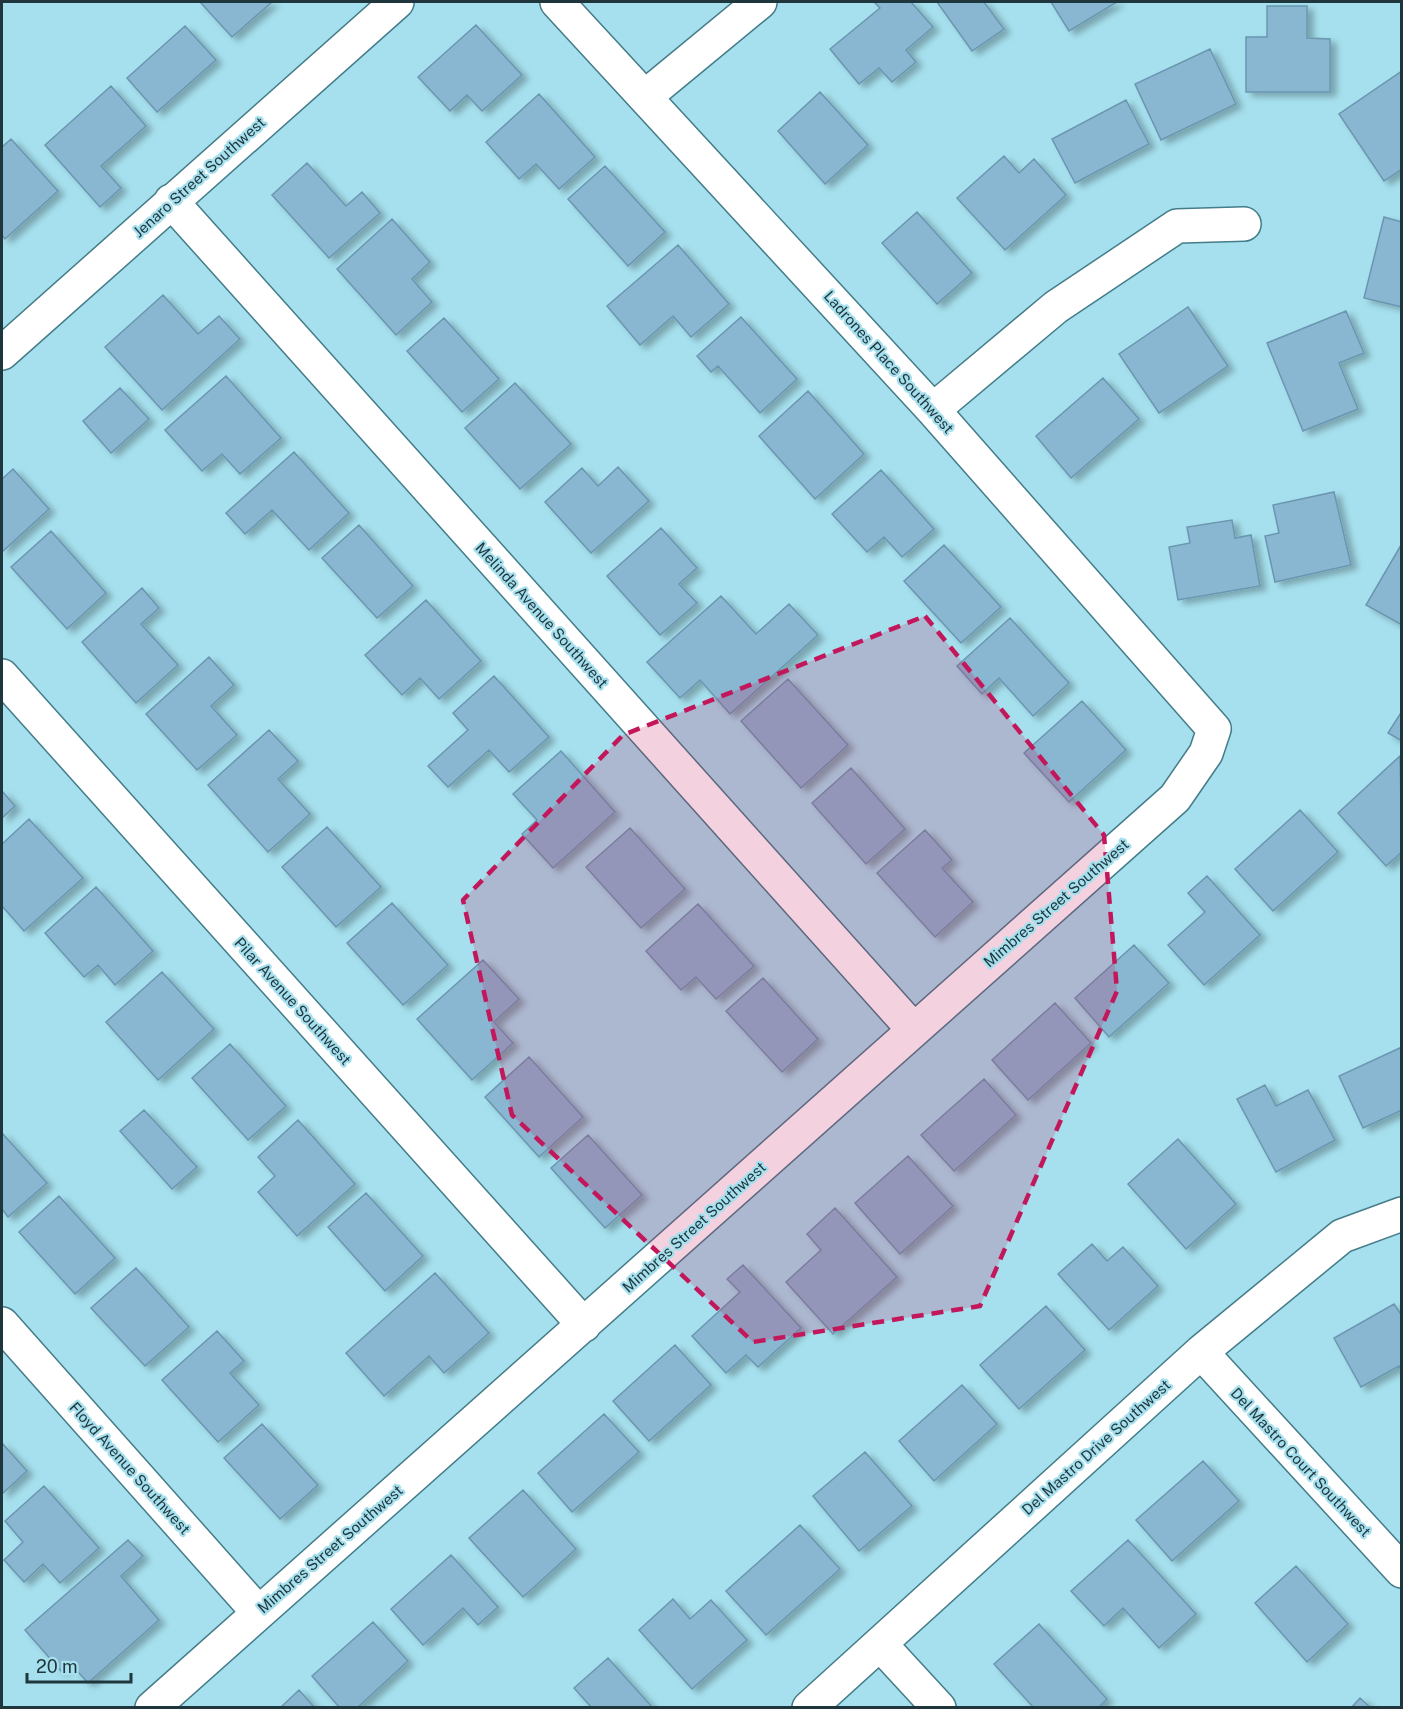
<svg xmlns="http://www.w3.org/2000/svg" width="1403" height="1709" viewBox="0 0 1403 1709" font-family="'Public Sans',sans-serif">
  <defs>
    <filter id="shadow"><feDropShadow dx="6" dy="4" stdDeviation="3" flood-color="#0004"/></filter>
  </defs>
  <rect width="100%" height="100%" fill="#a6e0ee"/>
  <!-- building -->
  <path fill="#89b6d1" stroke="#6a96b0" stroke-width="1.5" filter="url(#shadow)" d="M200 2H272L232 37Z
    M874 2H911L933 27 906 50 916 62 892 82 879 68 859 84 830 49 880 8Z
    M937 2H984L1004 29 972 51Z
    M1051 2H1117L1069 31Z
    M1267 6H1307V38L1330 39V92H1246V37H1267Z
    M476 25 522 75 482 111 467 95 450 111 418 77Z
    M185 26 216 60 157 112 127 78Z
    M1210 49 1236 104 1161 140 1135 84Z
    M1402 71V169L1384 181 1339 114Z
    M111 86 146 126 101 166 121 188 100 207 45 145Z
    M820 92 868 145 825 184 778 131Z
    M539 94 595 157 559 189 536 164 519 179 486 142Z
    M1126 100 1149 144 1075 183 1052 139Z
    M11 139 58 191 5 239 2 235V147Z
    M1004 156 1019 173 1034 159 1066 195 1005 250 957 198Z
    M307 163 346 206 362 192 380 213 329 258 272 195Z
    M605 166 665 232 628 266 568 199Z
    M917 212 972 273 937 304 882 243Z
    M1384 217 1402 222V307L1364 298Z
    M392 219 430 262 412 279 432 302 396 335 337 269Z
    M678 245 729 304 691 337 673 316 640 345 607 306Z
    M163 295 198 334 219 316 240 339 162 410 105 347Z
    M1188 307 1228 366 1159 413 1119 354Z
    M1346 311 1364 353 1339 363 1358 409 1303 431 1267 343Z
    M741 317 797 379 760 413 718 366 711 372 697 356Z
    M444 318 499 379 462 412 407 351Z
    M226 376 281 438 240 474 222 454 202 471 165 430Z
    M1103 378 1139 419 1071 478 1036 436Z
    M515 383 571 444 520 489 465 428Z
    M120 388 149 419 111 453 83 421Z
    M808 391 864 454 815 499 759 436Z
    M294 452 349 513 309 550 272 510 245 534 226 513Z
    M618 467 649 501 591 553 545 502 582 468 598 486Z
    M13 469 49 509 2 552V479Z
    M881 470 934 529 902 557 884 537 867 552 832 514Z
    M1334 492 1351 565 1275 582 1265 536 1279 533 1273 505Z
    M1232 520 1235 538 1251 535 1260 586 1178 600 1169 547 1190 543 1187 527Z
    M359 525 413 586 377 618 322 558Z
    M661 528 697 568 679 584 697 603 660 635 607 576Z
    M51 531 106 593 67 629 11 567Z
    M944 545 1001 607 961 643 904 581Z
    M1401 545H1402V625L1366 605Z
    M142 588 159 608 141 624 178 665 136 703 82 642Z
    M721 596 756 634 789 604 818 635 730 714 700 680 680 698 647 662Z
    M426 600 481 661 439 699 420 678 402 695 365 655Z
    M1010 618 1069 683 1033 716 999 678 982 694 957 666Z
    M209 657 234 685 211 706 237 735 197 770 146 714Z
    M494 676 549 737 509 772 489 750 448 787 428 766 468 730 453 713Z
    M788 679 848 745 801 788 741 721Z
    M1082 701 1126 750 1069 802 1024 753Z
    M1402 711V741L1388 733Z
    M269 730 298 761 278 779 310 814 268 852 208 785Z
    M561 751 615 812 553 868 522 834 537 820 513 794Z
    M1400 756 1402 852 1386 866 1338 813Z
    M851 768 905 829 866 864 812 803Z
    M2 791 15 806 2 818Z
    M1300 810 1338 852 1273 911 1235 869Z
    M29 819 83 878 24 931 2 906V844Z
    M327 827 381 887 336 927 282 867Z
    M630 828 685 889 641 928 586 867Z
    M925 830 952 860 942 868 973 902 935 937 877 873Z
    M1207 876 1260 935 1204 985 1168 945 1205 912 1188 893Z
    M96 887 153 951 115 985 98 965 84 977 45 933Z
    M392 903 448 965 403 1005 347 943Z
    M698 904 754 966 716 999 696 977 681 990 646 951Z
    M1134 945 1169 983 1109 1037 1075 998Z
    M483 960 519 999 494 1022 513 1043 472 1080 417 1019Z
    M162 972 214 1029 158 1080 106 1022Z
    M763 978 818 1039 782 1072 726 1011Z
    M1055 1003 1091 1043 1028 1100 992 1060Z
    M230 1044 286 1106 248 1140 192 1078Z
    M1402 1047V1110L1363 1128 1339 1076Z
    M529 1057 583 1117 539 1157 485 1097Z
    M984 1079 1016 1115 954 1171 921 1135Z
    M1265 1085 1276 1106 1308 1090 1335 1140 1276 1172 1237 1099Z
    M144 1110 197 1167 172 1189 120 1131Z
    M298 1120 355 1184 297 1236 258 1192 275 1176 258 1157Z
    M2 1133 47 1183 8 1217 2 1209Z
    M588 1135 642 1195 605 1228 551 1168Z
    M1178 1139 1236 1204 1186 1249 1128 1184Z
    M908 1156 953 1206 900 1254 855 1203Z
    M366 1193 423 1256 385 1291 328 1227Z
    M59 1196 115 1258 75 1294 19 1232Z
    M835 1208 897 1277 833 1334 786 1282 821 1250 807 1234Z
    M1092 1244 1107 1261 1123 1247 1158 1286 1109 1330 1058 1274Z
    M743 1265 801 1328 758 1367 746 1355 726 1373 692 1336 740 1292 727 1279Z
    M136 1268 189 1327 145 1366 91 1308Z
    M435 1273 489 1333 444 1373 429 1356 384 1396 346 1353Z
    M1394 1304 1402 1316V1372L1399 1366 1361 1387 1334 1338Z
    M1046 1306 1085 1350 1019 1409 980 1365Z
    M217 1331 244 1361 230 1373 259 1405 218 1442 162 1380Z
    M675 1345 711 1385 649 1441 613 1401Z
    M962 1385 997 1424 934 1481 899 1441Z
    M604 1414 639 1452 572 1512 538 1473Z
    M262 1424 318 1485 280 1519 224 1458Z
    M2 1443 27 1471 2 1494Z
    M865 1452 912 1506 859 1551 813 1496Z
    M1203 1461 1239 1501 1172 1561 1136 1520Z
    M44 1486 99 1548 60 1583 43 1564 24 1582 4 1560 23 1542 5 1521Z
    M523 1490 576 1549 523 1597 469 1538Z
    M800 1525 840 1569 766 1635 726 1591Z
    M128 1540 143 1556 121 1576 159 1620 88 1683 70 1663 61 1671 25 1630Z
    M1128 1540 1196 1614 1159 1648 1123 1608 1104 1626 1071 1591Z
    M451 1555 498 1607 478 1625 463 1608 423 1645 391 1609Z
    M1296 1566 1348 1624 1307 1662 1255 1603Z
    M673 1599 690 1619 711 1600 747 1640 692 1689 639 1630Z
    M373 1622 408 1661 357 1708H340L312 1676Z
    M1039 1624 1107 1699 1098 1708H1034L994 1664Z
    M608 1658 653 1708H592L574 1688Z
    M299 1690 315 1708H280Z
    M1360 1698 1371 1708H1351Z"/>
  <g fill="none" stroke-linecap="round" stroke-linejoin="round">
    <!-- minor casing -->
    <g stroke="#447c89" stroke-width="36">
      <path id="minor" d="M646 96 760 2
        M171 201 913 1029
        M2 353 397 2
        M933 410 1056 307 1177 226 1244 224
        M2 676 584 1325
        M2 1324 258 1612
        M1201 1352 1402 1571
        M880 1644 939 1708
        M152 1708 1175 798 1206 753 1214 729 933 410 557 2
        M809 1708 1201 1352 1342 1236 1402 1214"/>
    </g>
    <!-- minor -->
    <use href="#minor" stroke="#fff" stroke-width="33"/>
  </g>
  <!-- marked area -->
  <path fill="#c2185b" fill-opacity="0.2" stroke="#c2185b" stroke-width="4.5" stroke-dasharray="12 8" stroke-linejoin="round" d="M925 616 1104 835 1117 991 980 1306 753 1342 512 1115 463 900 623 735Z"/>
  <g text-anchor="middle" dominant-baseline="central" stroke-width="4.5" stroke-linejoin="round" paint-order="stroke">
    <!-- street labels -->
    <g font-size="15" fill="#1f363c" stroke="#a6e0ee">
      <text transform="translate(199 177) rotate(-42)">Jenaro Street Southwest</text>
      <text transform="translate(889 362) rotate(48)">Ladrones Place Southwest</text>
      <text transform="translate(542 615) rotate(48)">Melinda Avenue Southwest</text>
      <text transform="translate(1056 903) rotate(-41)">Mimbres Street Southwest</text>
      <text transform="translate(293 1001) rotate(48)">Pilar Avenue Southwest</text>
      <text transform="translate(694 1227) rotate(-42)">Mimbres Street Southwest</text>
      <text transform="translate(1096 1447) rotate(-42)">Del Mastro Drive Southwest</text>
      <text transform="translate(1301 1462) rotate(47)">Del Mastro Court Southwest</text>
      <text transform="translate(130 1468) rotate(48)">Floyd Avenue Southwest</text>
      <text transform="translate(330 1549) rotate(-41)">Mimbres Street Southwest</text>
    </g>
  </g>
  <!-- border -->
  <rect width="1403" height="1709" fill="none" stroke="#1f363c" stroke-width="6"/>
  <!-- scale -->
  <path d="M27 1673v9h104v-9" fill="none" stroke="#1f363c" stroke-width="3"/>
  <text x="36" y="1673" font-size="18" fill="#1f363c" stroke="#a6e0ee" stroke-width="4.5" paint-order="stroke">20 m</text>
</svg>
